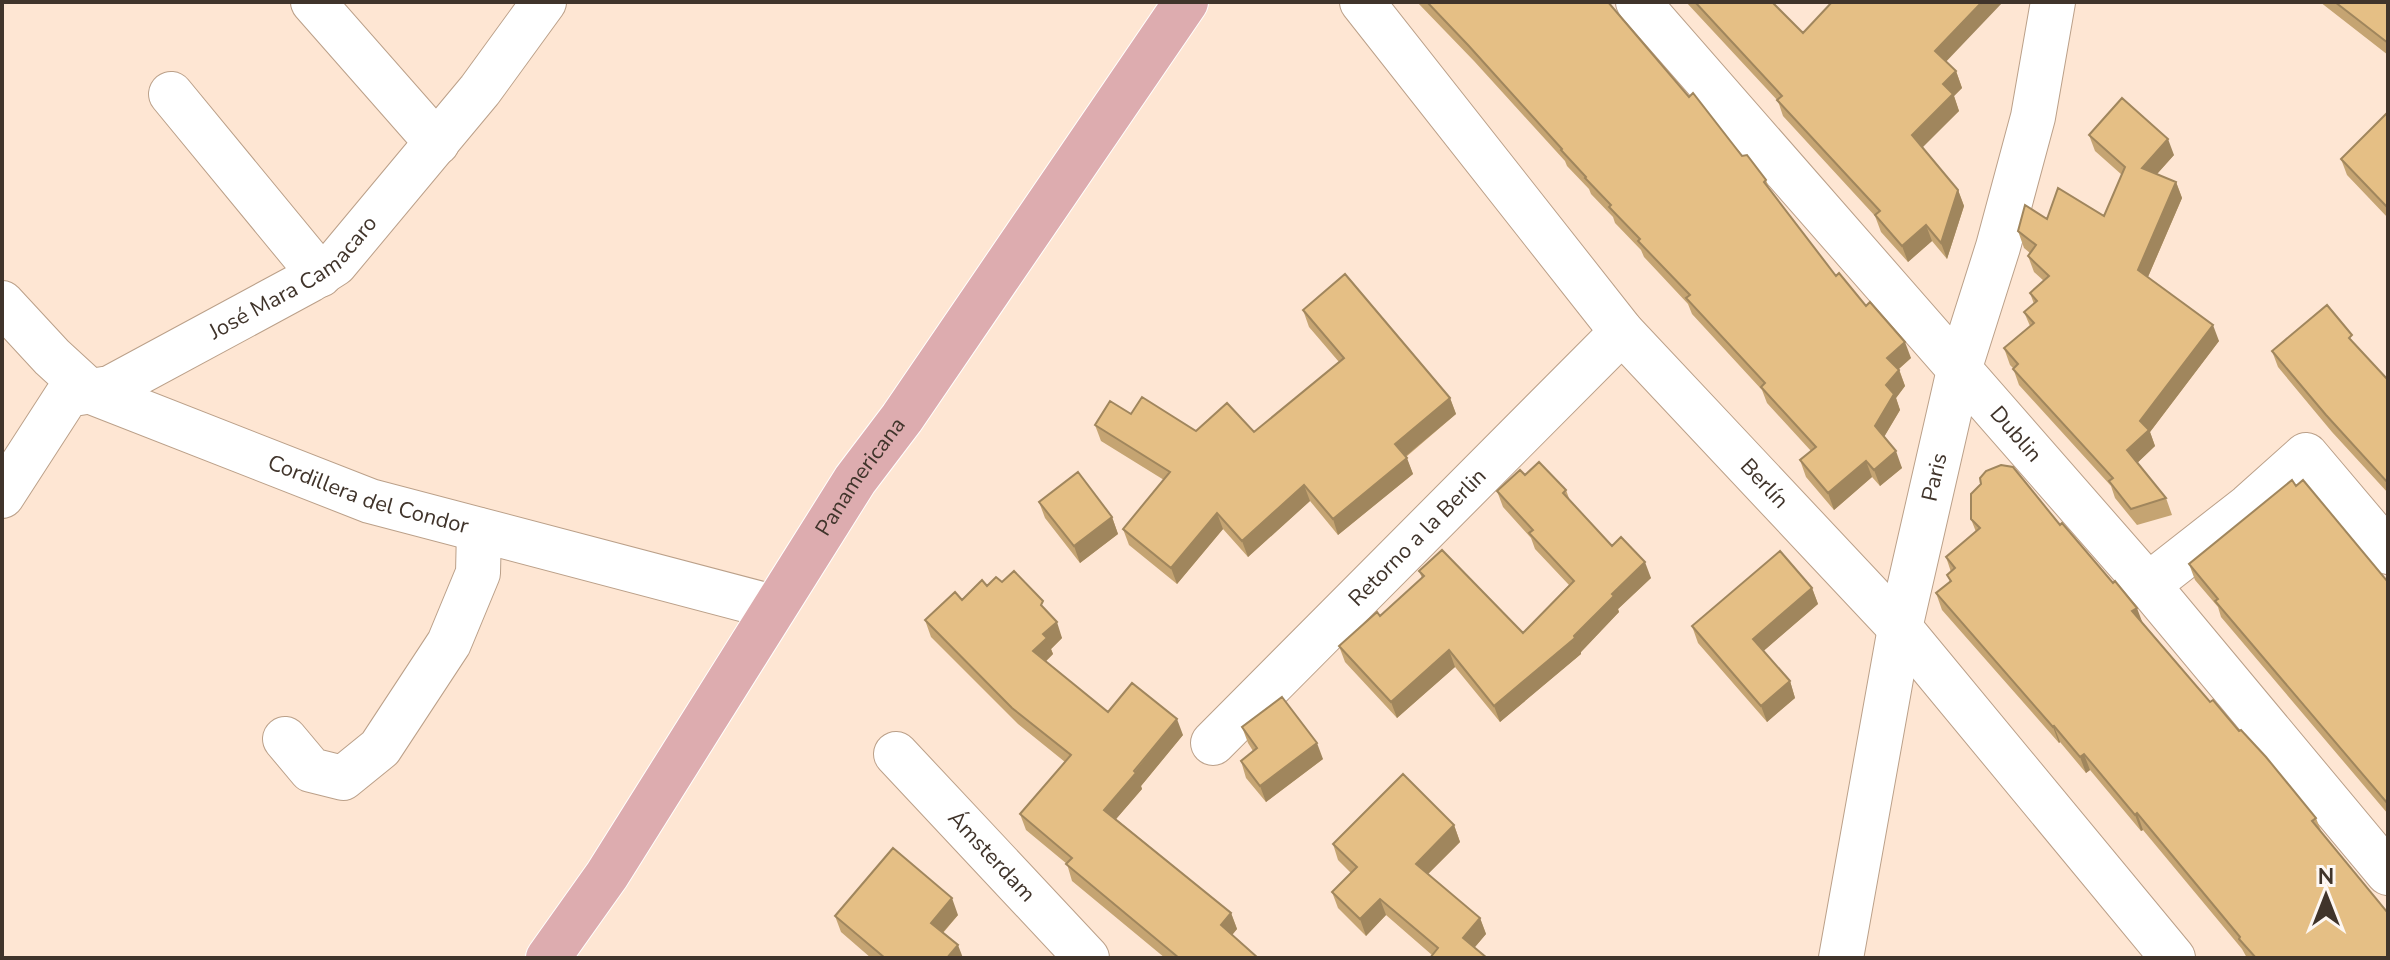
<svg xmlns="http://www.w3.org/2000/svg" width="2390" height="960" viewBox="0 0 2390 960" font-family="'Nunito Sans',sans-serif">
  <rect width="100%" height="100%" fill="#fee6d3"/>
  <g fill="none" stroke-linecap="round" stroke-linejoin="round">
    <!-- minor casing -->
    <g stroke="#bba089" stroke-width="46">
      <g id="minor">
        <path d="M313 2 437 143"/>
        <path id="s1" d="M1362 2 1622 332 1900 628 2173 958"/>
        <path id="s2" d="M1638 2 2148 585 2388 873"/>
        <path d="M171 94 320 275"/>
        <path id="s3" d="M2 303 52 357 89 391 370 501 773 607"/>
        <path id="s4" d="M2 496 66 397 73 394 110 388 310 280 335 264 480 90 544 2"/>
        <path d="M2148 585 2249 506 2306 455 2388 552"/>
        <path d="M285 739 311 770 343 778 380 748 449 643 478 573 479 530"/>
        <path id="s5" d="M1213 743 1622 332"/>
        <path id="s6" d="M896 754 1087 958"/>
        <path id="s7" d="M1841 958 1900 628 1959 370 1998 247 2033 117 2053 2"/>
      </g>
    </g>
    <!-- major casing -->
    <g stroke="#fff" stroke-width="46">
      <g id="major">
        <path id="s8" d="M548 958 607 875 855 480 902 418 1186 2"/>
      </g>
    </g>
    <!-- minor -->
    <use href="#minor" stroke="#fff" stroke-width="44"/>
    <!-- major -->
    <use href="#major" stroke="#ddacaf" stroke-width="44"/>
  </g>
  <!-- wall -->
  <path fill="#c5a472" d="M1417 2H1608L1689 97 1742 156 1766 180 1770 191 1836 276 1866 306 1911 358 1899 369 1905 386 1896 398 1900 410 1884 437 1902 468 1880 486 1872 477 1834 510 1806 477 1800 460 1811 451 1767 403 1762 390 1692 314 1688 304 1644 257 1641 250 1615 223 1613 217 1591 194 1589 189 1567 166 1565 161 1474 61Z
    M1686 2H1772L1803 33 1946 62 1956 71 1962 88 1954 96 1959 111 1922 147 1958 190 1964 206 1947 259 1932 241 1908 262 1881 232 1875 216 1783 116 1778 101Z
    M2320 2H2388V55Z
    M2388 112V218L2347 175 2341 159Z
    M2089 135 2174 155 2157 174 2176 182 2182 198 2148 277 2219 341 2150 432 2155 446 2137 463 2166 498 2172 515 2137 525 2115 498 2111 486 2019 385 2013 368 2010 365 2004 348 2030 326 2024 312 2034 304 2030 293 2044 281 2034 272 2028 256 2030 253 2024 248 2018 231 2047 219 2104 216 2122 175 2095 151Z
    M1303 310 1450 398 1456 414 1406 457 1413 474 1338 535 1310 501 1248 557 1223 529 1177 584 1129 545 1123 529 1164 480 1101 441 1095 425 1131 414 1196 431 1254 432 1339 362 1309 327Z
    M2355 345 2388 380V493L2332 432 2278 367 2272 351Z
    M1525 475 1566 490 1570 501 1612 546 1651 578 1618 609 1619 612 1581 652V654L1500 722 1455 667 1397 718 1345 662 1339 646 1380 616 1422 578 1419 571 1523 633 1569 585 1535 549 1531 538 1503 507 1497 491Z
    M1039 502 1112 517 1118 534 1080 563 1045 518Z
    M1971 519 2060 525 2210 702 2239 731 2316 818 2321 831 2388 958H2247L2242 949 2143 830 2141 831 2090 770 2086 773 2060 742 2059 743 1942 610 1936 593 1950 582 1947 575 1951 572 1946 557 1976 532Z
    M2189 564 2388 582V814L2221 617 2218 607 2195 580Z
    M1002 582 1047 612 1062 638 1051 649 1053 654 1046 661 1108 712 1183 735 1141 786 1142 789 1116 819 1231 913 1237 929 1232 935 1258 958H1165L1072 881 1067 864 1026 830 1020 814 1065 762 1018 724 931 637 925 620 987 586Z
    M1812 588 1818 604 1763 651 1790 681 1795 698 1767 722 1698 643 1692 626Z
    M1242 727 1323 759 1266 802 1246 778 1241 761 1253 751 1248 743Z
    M1454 825 1460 842 1428 874 1480 918 1486 934 1475 947 1432 955 1386 915 1366 936 1338 908 1332 892 1351 873 1338 860 1333 844Z
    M958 915 943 933 963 958H871L841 932 835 916Z"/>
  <!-- shaded-wall -->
  <path fill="#a0865d" d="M1982 2H2003L1941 67 1935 51Z
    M1956 71 1962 88 1954 96 1959 111 1918 152 1912 135 1943 84Z
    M2168 139 2174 155 2148 184 2142 168Z
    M2176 182 2182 198 2144 286 2138 270Z
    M1958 190 1964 206 1947 259 1941 243Z
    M1926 225 1932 241 1908 262 1902 246Z
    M2213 325 2219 341 2150 432 2155 446 2133 467 2127 450 2140 421Z
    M1905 342 1911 358 1893 374 1887 358Z
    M1899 370 1905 386 1896 398 1900 410 1881 442 1875 426 1886 385Z
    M1450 398 1456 414 1401 460 1395 444Z
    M1896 451 1902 468 1880 486 1874 470Z
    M1407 458 1413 474 1338 535 1333 519Z
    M1866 461 1872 477 1834 510 1828 493Z
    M1304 485 1310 501 1248 557 1242 541Z
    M1217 513 1223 529 1177 584 1171 568Z
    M1112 517 1118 534 1080 563 1074 546Z
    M1645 562 1651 578 1618 609 1619 612 1581 652V654L1500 722 1494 706 1574 636 1612 594Z
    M1812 588 1818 604 1759 655 1753 639Z
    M2137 608 2143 624 2132 611Z
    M1057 622 1062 638 1051 649 1053 654 1039 668 1033 651 1043 634Z
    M1449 650 1455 667 1397 718 1391 702Z
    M1790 681 1795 698 1767 722 1761 706Z
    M1177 719 1183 735 1141 786 1142 789 1110 826 1104 810Z
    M2054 726 2060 742 2059 743 2053 727Z
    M1317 743 1323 759 1266 802 1260 786Z
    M2084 754 2090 770 2086 773 2080 757Z
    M2137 813 2143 830 2141 831 2135 815Z
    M1454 825 1460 842 1422 880 1416 864Z
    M952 898 958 915 937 939 931 923Z
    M1380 899 1386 915 1366 936 1360 919Z
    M1231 913 1237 929 1227 941 1221 925Z
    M1480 918 1486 934 1469 954 1463 938Z
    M958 945 963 958H947Z"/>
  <!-- building -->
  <path fill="#e5bf85" stroke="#a0865d" stroke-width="2" d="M1427 2H1608L1689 97 1693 93 1742 156 1747 155 1766 180 1764 182 1836 276 1839 273 1866 306 1870 302 1905 342 1887 358 1899 370 1886 385 1894 394 1875 426 1896 451 1874 470 1866 461 1828 493 1800 460 1816 447 1761 387 1765 383 1686 298 1690 295 1638 241 1640 239 1609 207 1611 205 1585 178 1586 177 1561 150 1562 149 1468 45Z
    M1695 2H1772L1803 33 1832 2H1982L1935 51 1956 71 1943 84 1953 94 1912 135 1958 190 1941 243 1926 225 1902 246 1875 215 1880 211 1777 100 1782 96Z
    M2335 2H2388V43Z
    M2122 98 2168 139 2142 168 2176 182 2138 270 2213 325 2140 421 2149 430 2127 450 2166 498 2131 509 2109 481 2113 478 2013 369 2018 364 2004 348 2034 323 2024 312 2037 301 2030 293 2049 276 2028 256 2036 245 2018 231 2025 205 2047 219 2058 188 2104 216 2125 167 2089 135Z
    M2388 112V208L2341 159Z
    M1345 274 1450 398 1395 444 1407 458 1333 519 1304 485 1242 541 1217 513 1171 568 1123 529 1170 472 1095 425 1110 401 1131 414 1142 397 1196 431 1227 403 1254 432 1344 358 1303 310Z
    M2327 305 2352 335 2349 338 2388 380V483L2326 415 2272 351Z
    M1539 462 1566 490 1563 493 1612 546 1621 537 1645 562 1612 594 1614 596 1574 636 1575 638 1494 706 1449 650 1391 702 1339 646 1377 612 1380 616 1424 576 1419 571 1442 550 1523 633 1574 581 1529 533 1533 530 1497 491 1520 470 1525 475Z
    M2001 465 2013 467 2060 525 2062 523 2113 583 2115 581 2137 608 2132 611 2210 702 2213 700 2239 731 2241 730 2266 757 2316 818 2312 821 2388 913V958H2256L2239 939 2240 937 2137 813 2135 815 2084 754 2080 757 2054 726 2053 727 1936 593 1951 581 1947 575 1955 568 1946 557 1980 528 1971 519V494L1981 484 1980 478 1986 471Z
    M1078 472 1112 517 1074 546 1039 502Z
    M2292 480 2296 486 2303 480 2388 582V804L2215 601 2218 599 2189 564Z
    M1780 551 1812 588 1753 639 1790 681 1761 706 1692 626Z
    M1014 571 1043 601 1041 605 1057 622 1043 634 1047 638 1033 651 1108 712 1132 683 1177 719 1134 771 1136 773 1104 810 1231 913 1221 925 1258 958H1179L1066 864 1072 858 1020 814 1071 755 1012 708 925 620 955 592 962 600 982 580 987 586 996 577 1002 582Z
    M1282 697 1317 743 1260 786 1241 761 1257 748 1242 727Z
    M1403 774 1454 825 1416 864 1480 918 1463 938 1487 958H1430L1438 948 1380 899 1360 919 1332 892 1357 867 1333 844Z
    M893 848 952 898 931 923 958 945 947 958H885L835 916Z"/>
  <g text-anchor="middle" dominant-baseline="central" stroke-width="7" stroke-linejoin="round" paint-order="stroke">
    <!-- street labels -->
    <g font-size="22" fill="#40342b" stroke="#fdf7f3">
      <text stroke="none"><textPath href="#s4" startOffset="378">José Mara Camacaro</textPath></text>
      <text stroke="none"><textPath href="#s2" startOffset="574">Dublin</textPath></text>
      <text stroke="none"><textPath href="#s8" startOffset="574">Panamericana</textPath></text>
      <text stroke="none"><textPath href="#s7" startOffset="490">Paris</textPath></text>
      <text stroke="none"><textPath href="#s1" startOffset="628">Berlín</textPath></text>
      <text stroke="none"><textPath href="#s3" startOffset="422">Cordillera del Condor</textPath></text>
      <text stroke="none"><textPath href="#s5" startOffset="290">Retorno a la Berlin</textPath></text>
      <text stroke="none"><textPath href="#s6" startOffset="140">Ámsterdam</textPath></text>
    </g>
  </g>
  <!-- border -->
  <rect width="2390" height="960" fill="none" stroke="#40342b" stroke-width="8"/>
  <!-- north arrow -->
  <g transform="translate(2326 896)" stroke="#fdf7f3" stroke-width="6" paint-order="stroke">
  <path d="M0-6L14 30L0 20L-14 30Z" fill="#40342b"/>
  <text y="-12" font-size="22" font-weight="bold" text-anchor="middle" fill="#40342b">N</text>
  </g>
</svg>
